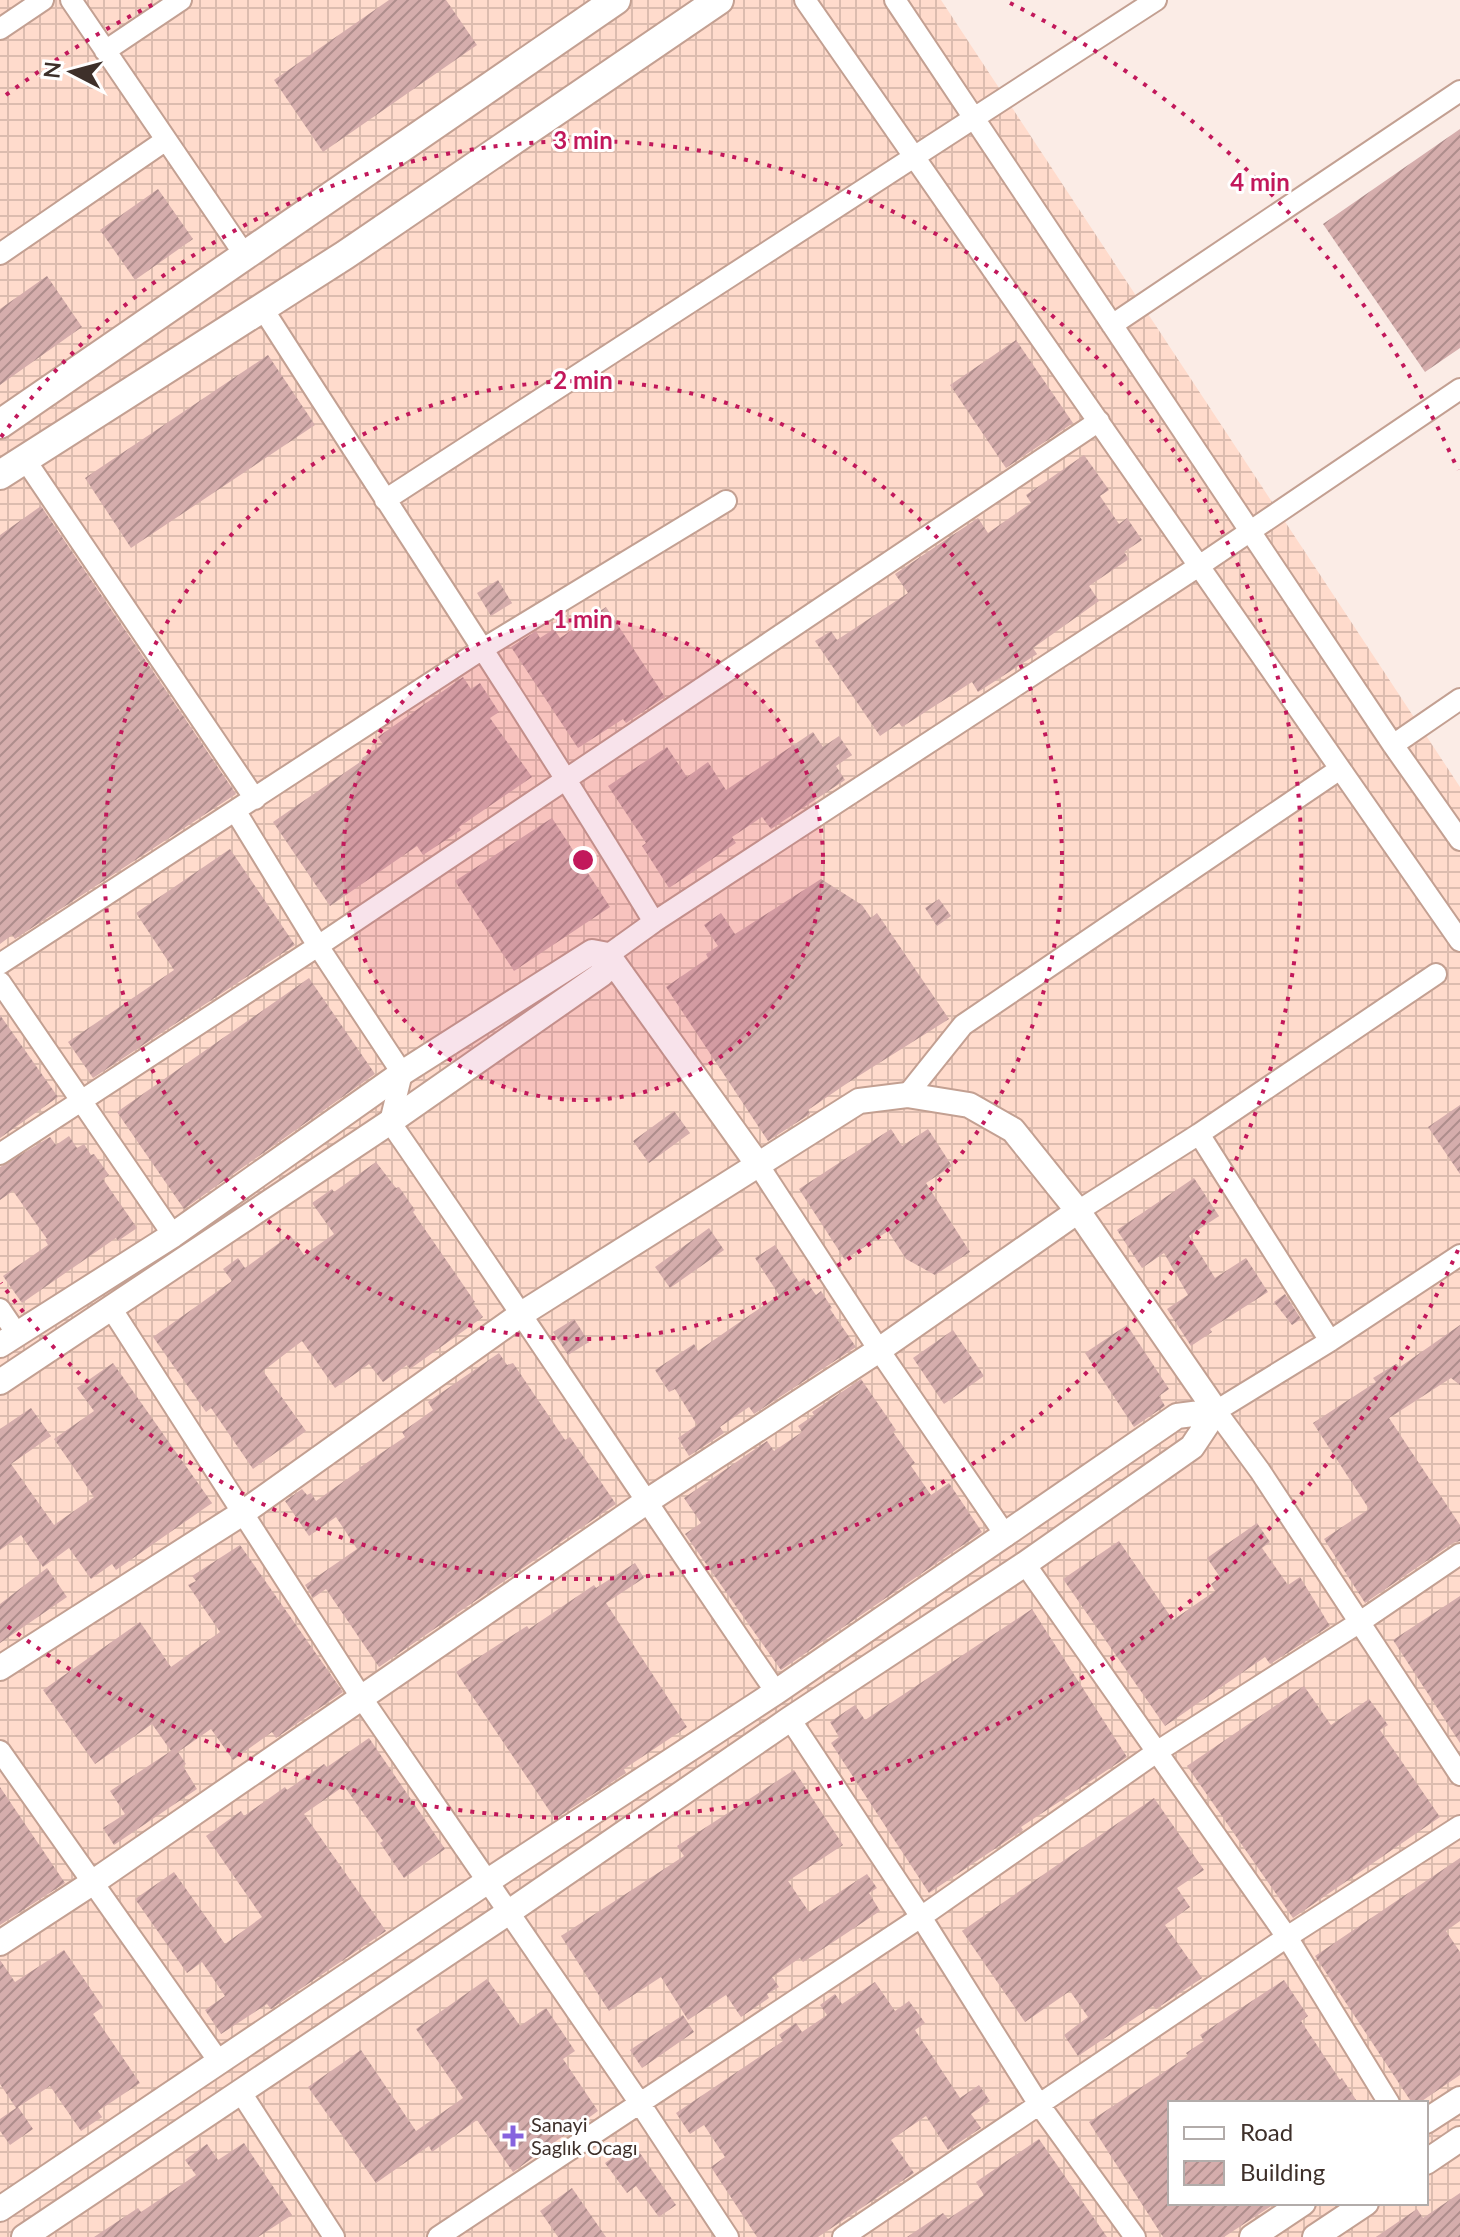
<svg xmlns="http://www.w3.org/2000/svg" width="1460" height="2237" viewBox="0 0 1460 2237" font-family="Lato,sans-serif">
  <defs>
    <pattern id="industrial-grid" width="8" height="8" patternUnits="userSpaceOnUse" patternTransform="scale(2)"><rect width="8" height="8" fill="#ffdbcc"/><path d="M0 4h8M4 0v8" fill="none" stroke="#dcbcaf"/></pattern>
    <pattern id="building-hatch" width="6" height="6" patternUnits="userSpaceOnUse" patternTransform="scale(2)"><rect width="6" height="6" fill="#d5adac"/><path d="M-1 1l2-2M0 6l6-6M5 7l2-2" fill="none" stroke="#ae8d8c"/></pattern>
  </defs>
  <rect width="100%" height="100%" fill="#fbece6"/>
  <!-- industrial -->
  <path fill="url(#industrial-grid)" fill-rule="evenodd" d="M0 0H941L1460 787V2237H0ZM1170 2103H1426V2203H1170Z"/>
  <!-- building -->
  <path fill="url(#building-hatch)" d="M389 0H446L477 45 323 152 274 80Z
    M1460 129V348L1425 372 1323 224Z
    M158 189 193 239 135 280 100 230Z
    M47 276 82 327 0 385V309Z
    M1016 340 1073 423 1006 468 950 385Z
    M268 355 315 425 131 548 85 478Z
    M1084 455 1109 490 1100 496 1119 524 1127 518 1142 540 1124 552 1129 559 1089 586 1099 601 1033 648 1037 654 978 692 972 682 902 727 899 723 880 736 815 641 831 631 837 640 908 593 895 574 978 518 988 533 1031 503 1026 495Z
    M41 506 236 794 15 939 12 935 0 944V535Z
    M498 580 512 603 491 616 477 593Z
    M606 607 665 697 626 723 623 719 578 748 511 647 536 631 540 638 554 629 560 638Z
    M463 677 471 689 480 683 499 712 490 718 532 777 459 827 461 830 423 855 417 846 330 906 273 822 363 760 362 758 383 744 378 737Z
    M813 732 823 747 839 736 852 755 836 766 845 780 771 829 762 817 732 837 736 843 669 888 642 846 646 843 608 786 667 747 687 777 708 762 726 790Z
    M552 818 610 907 514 971 455 881Z
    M230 849 295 945 93 1078 68 1042 174 970 136 913Z
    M821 879 862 905 871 918 877 913 949 1019 849 1082 808 1110 810 1114 768 1141 666 987 708 958 706 954 718 946 704 925 721 913 735 934Z
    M939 899 951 916 937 926 925 908Z
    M309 978 375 1074 184 1209 117 1112Z
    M0 1015 58 1097 0 1138Z
    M1460 1105V1174L1428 1127Z
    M674 1111 690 1133 649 1163 633 1141Z
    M891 1129 902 1146 928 1129 952 1166 926 1183 970 1252 935 1275 906 1259 888 1231 845 1260 799 1189Z
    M69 1136 77 1148 84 1144 91 1155 94 1154 109 1175 103 1179 137 1228 118 1241 116 1238 22 1303 3 1276 48 1245 45 1240 47 1239 13 1191 0 1200V1167L50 1137 56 1145Z
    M376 1162 396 1188 399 1187 415 1210 413 1212 475 1302 473 1303 483 1317 410 1369 407 1365 383 1382 369 1364 335 1388 302 1341 263 1371 306 1431 253 1469 211 1408 206 1412 153 1337 232 1281 223 1269 238 1258 245 1268 290 1235 304 1255 334 1234 312 1203 332 1189 334 1192Z
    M1194 1178 1219 1216 1189 1236 1215 1278 1246 1258 1268 1292 1210 1329 1212 1332 1191 1346 1167 1309 1188 1295 1164 1253 1142 1268 1117 1230Z
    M709 1228 724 1250 670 1288 655 1267Z
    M775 1245 799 1282 804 1278 816 1295 821 1291 832 1308 830 1309 856 1347 754 1414 749 1407 720 1427 724 1433 689 1456 678 1438 697 1425 675 1389 669 1392 655 1370 694 1344 698 1351 779 1295 755 1258Z
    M1285 1294 1301 1319 1292 1325 1274 1302Z
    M574 1319 589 1342 568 1355 553 1332Z
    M1127 1325 1169 1389 1159 1396 1165 1406 1134 1427 1085 1353Z
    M1460 1325V1385L1451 1378 1389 1418 1460 1525V1541L1453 1543 1365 1603 1324 1539 1369 1509 1313 1423 1376 1382 1373 1378 1396 1364 1400 1367Z
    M953 1330 984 1376 944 1404 913 1358Z
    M499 1353 507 1365 513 1363 565 1440 570 1437 616 1504 379 1667 326 1589 313 1598 305 1585 357 1549 336 1517 309 1536 285 1501 302 1489 307 1495 311 1493 316 1501 360 1470 359 1468 405 1437 402 1432 433 1410 428 1402Z
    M113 1363 212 1503 116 1570 112 1564 91 1579 69 1548 43 1567 21 1535 0 1550V1429L31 1408 51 1436 11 1464 54 1525 94 1497 54 1439 94 1411 77 1388Z
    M861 1379 896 1430 893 1432 915 1463 911 1466 931 1495 949 1483 982 1532 781 1670 685 1534 701 1523 684 1498 767 1441 774 1451 802 1432 798 1426 814 1415 812 1412Z
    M1257 1523 1270 1542 1262 1548 1288 1585 1300 1577 1330 1626 1270 1664 1265 1657 1165 1726 1063 1579 1119 1541 1173 1620 1215 1591 1211 1584 1220 1577 1207 1558Z
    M240 1545 343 1692 276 1738 272 1732 233 1760 211 1729 178 1752 186 1764 183 1766 197 1789 114 1845 103 1828 125 1814 110 1791 171 1751 152 1724 95 1764 43 1690 140 1622 171 1667 220 1632 188 1585 196 1581 192 1576Z
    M635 1563 644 1578 606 1603 687 1727 624 1769 626 1773 555 1819 456 1672 527 1626 529 1629 594 1585 596 1588Z
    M47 1568 67 1597 0 1643V1604Z
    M1460 1596V1743L1393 1640Z
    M1032 1609 1127 1757 1021 1827 1023 1830 929 1893 831 1743 839 1737 830 1722 855 1705 865 1720Z
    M1304 1686 1331 1725 1369 1699 1388 1725 1380 1730 1440 1817 1293 1918 1187 1766Z
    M369 1738 445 1849 404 1878 380 1843 383 1841 344 1786 304 1814 386 1931 271 2009 267 2004 221 2034 205 2010 225 1996 202 1962 187 1973 135 1899 174 1872 225 1944 262 1917 206 1836 241 1811 244 1816 285 1787 287 1790 324 1764 327 1767Z
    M794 1770 843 1845 788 1881 809 1912 867 1874 877 1888 869 1893 880 1911 803 1962 800 1958 772 1977 779 1987 767 1994 769 1998 741 2017 726 1995 688 2020 661 1977 609 2011 561 1936 684 1856 677 1846Z
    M0 1787 65 1883 0 1925Z
    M1154 1798 1204 1870 1177 1888 1190 1907 1165 1925 1202 1978 1156 2009 1153 2006 1078 2056 1064 2035 1088 2017 1070 1991 1025 2022 962 1931Z
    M1460 1858V1921L1446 1931 1460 1952V2075L1419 2103H1412L1315 1956Z
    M64 1950 103 2007 93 2014 140 2083 98 2111 102 2117 81 2131 50 2086 18 2107 33 2129 10 2145 0 2131V2119L16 2108 0 2084V1960L15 1982Z
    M487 1979 520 2026 546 2008 575 2051 563 2059 598 2111 513 2172 477 2120 432 2152 429 2146 376 2183 308 2087 361 2050 416 2131 463 2098 416 2029Z
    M1284 1980 1308 2016 1301 2021 1340 2080 1342 2078 1358 2103H1170V2203H1276L1224 2237H1163L1089 2122 1188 2056 1186 2053 1204 2041 1200 2035Z
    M875 1982 895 2011 909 2001 925 2023 915 2030 960 2098 979 2085 990 2101 971 2114 981 2128 948 2150 926 2116 891 2140 914 2173 818 2237H757L711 2167 725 2157 704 2125 690 2134 676 2113 783 2041 779 2035 796 2023 802 2032 827 2015 820 2005 835 1994 842 2004Z
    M683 2015 694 2032 642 2068 630 2050Z
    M1039 2139 1107 2237H907L943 2213 948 2219 984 2195 976 2182Z
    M244 2143 292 2215 258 2237H94L138 2208 141 2212 196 2175 185 2160 207 2144 218 2160Z
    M633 2143 676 2205 659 2217 636 2186 627 2193 605 2163Z
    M572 2188 606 2237H558L540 2211Z
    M1460 2193V2237H1376L1417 2209 1423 2218Z"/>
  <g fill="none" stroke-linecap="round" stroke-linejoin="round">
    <!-- minor casing -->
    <g stroke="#c3a092" stroke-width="24">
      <path id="minor" d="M71 0 244 254
        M805 0 1460 941
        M895 0 1393 745 1460 840
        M0 29 43 0
        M105 51 181 0
        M0 254 166 140
        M263 309C393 513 528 714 654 922
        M1112 325 1460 91
        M24 458 255 799
        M385 500 1156 0
        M1393 745 1460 699
        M236 812 318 946 402 1073 390 1122C521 1311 646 1503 776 1692
        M608 955 654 922 1199 566 1460 389
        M0 964 481 650 726 501
        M0 982 173 1235
        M907 1095 963 1025 1340 769
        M1199 1134 1330 1341
        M0 1154 318 946 1099 421
        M759 1166 879 1350 1006 1536
        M1078 1211 1199 1134 1436 974
        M1460 1255 1330 1341 1216 1411 1260 1471 1460 1775
        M111 1308 361 1697 639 2102 728 2237
        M0 1309 17 1334
        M1025 1564 1287 1937 1389 2103
        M790 1719 921 1917 1038 2103 1135 2237
        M0 1751 220 2063
        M240 2091 334 2237
        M438 2237 921 1917 1158 1751 1360 1622 1460 1554
        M843 2237 1287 1937 1460 1826"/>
    </g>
    <!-- tertiary casing -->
    <g stroke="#c3a092" stroke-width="28">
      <path id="tertiary" d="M0 1345 173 1235 402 1073 592 952 608 955 759 1166
        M0 1382 390 1122 602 974 608 955
        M0 1668 244 1512 523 1313 859 1101 907 1095 969 1105 1013 1130 1078 1211 1216 1411
        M0 1943 92 1883 646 1502 879 1350 1078 1211
        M1426 2121 1460 2099
        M1426 2162 1460 2139
        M0 2209 488 1881 776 1692 1177 1416 1216 1411
        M24 2237 509 1912 790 1719 1025 1564 1192 1447 1216 1411
        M1252 2237 1303 2203
        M1315 2237 1366 2203"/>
    </g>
    <!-- secondary casing -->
    <g stroke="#c3a092" stroke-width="32">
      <path id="secondary" d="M0 424 616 0
        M0 475 345 255 719 0"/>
    </g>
    <!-- minor -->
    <use href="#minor" stroke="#fff" stroke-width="20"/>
    <!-- tertiary -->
    <use href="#tertiary" stroke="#fff" stroke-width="24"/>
    <!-- secondary -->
    <use href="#secondary" stroke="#fff" stroke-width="28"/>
  </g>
  <!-- distance rings -->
  <circle cx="583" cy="860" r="240" fill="#c2185b" fill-opacity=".12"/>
  <g fill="none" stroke="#c2185b" stroke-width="4" stroke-dasharray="4 8">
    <circle cx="583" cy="860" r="240"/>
    <circle cx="583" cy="860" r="479"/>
    <path d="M1 437A719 719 0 1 1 1 1283"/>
    <path d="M1458 1250A958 958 0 0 1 6 1625M6 95A958 958 0 0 1 156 3M1010 3A958 958 0 0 1 1458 470"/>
  </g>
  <!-- markers -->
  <path fill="#8663de" stroke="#fff" stroke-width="3" d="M509 2124h8v8h8v8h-8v8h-8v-8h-8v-8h8z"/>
  <g text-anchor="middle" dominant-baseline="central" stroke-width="6" stroke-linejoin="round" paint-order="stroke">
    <!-- poi labels -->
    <g font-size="20" fill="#3e302a" stroke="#fff" text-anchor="start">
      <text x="531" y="2124">Sanayi<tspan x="531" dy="23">Saglık Ocagı</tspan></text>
    </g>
  </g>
  <circle cx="583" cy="860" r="12" fill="#c2185b" stroke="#fff" stroke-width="4"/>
  <g font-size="24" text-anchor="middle" font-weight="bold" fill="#c2185b" stroke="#fff" stroke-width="6" stroke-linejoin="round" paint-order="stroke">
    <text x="583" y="149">3 min</text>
    <text x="1260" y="191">4 min</text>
    <text x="583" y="389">2 min</text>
    <text x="583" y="628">1 min</text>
  </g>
  <!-- legend -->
  <rect x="1168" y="2101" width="260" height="104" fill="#ffffff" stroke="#b2acaa" stroke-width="2"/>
  <rect x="1184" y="2127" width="40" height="12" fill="#ffffff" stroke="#b2acaa" stroke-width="2"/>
  <text x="1240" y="2141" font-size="24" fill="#3e302a">Road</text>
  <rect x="1184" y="2161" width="40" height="24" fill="url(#building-hatch)" stroke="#b2acaa" stroke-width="2"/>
  <text x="1240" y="2181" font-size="24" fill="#3e302a">Building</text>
  <!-- north arrow -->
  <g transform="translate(72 72) rotate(276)" stroke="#ffffff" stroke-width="6" paint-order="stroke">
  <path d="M0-6L14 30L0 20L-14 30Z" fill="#3e302a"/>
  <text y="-12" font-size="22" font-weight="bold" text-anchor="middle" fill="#3e302a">N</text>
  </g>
</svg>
